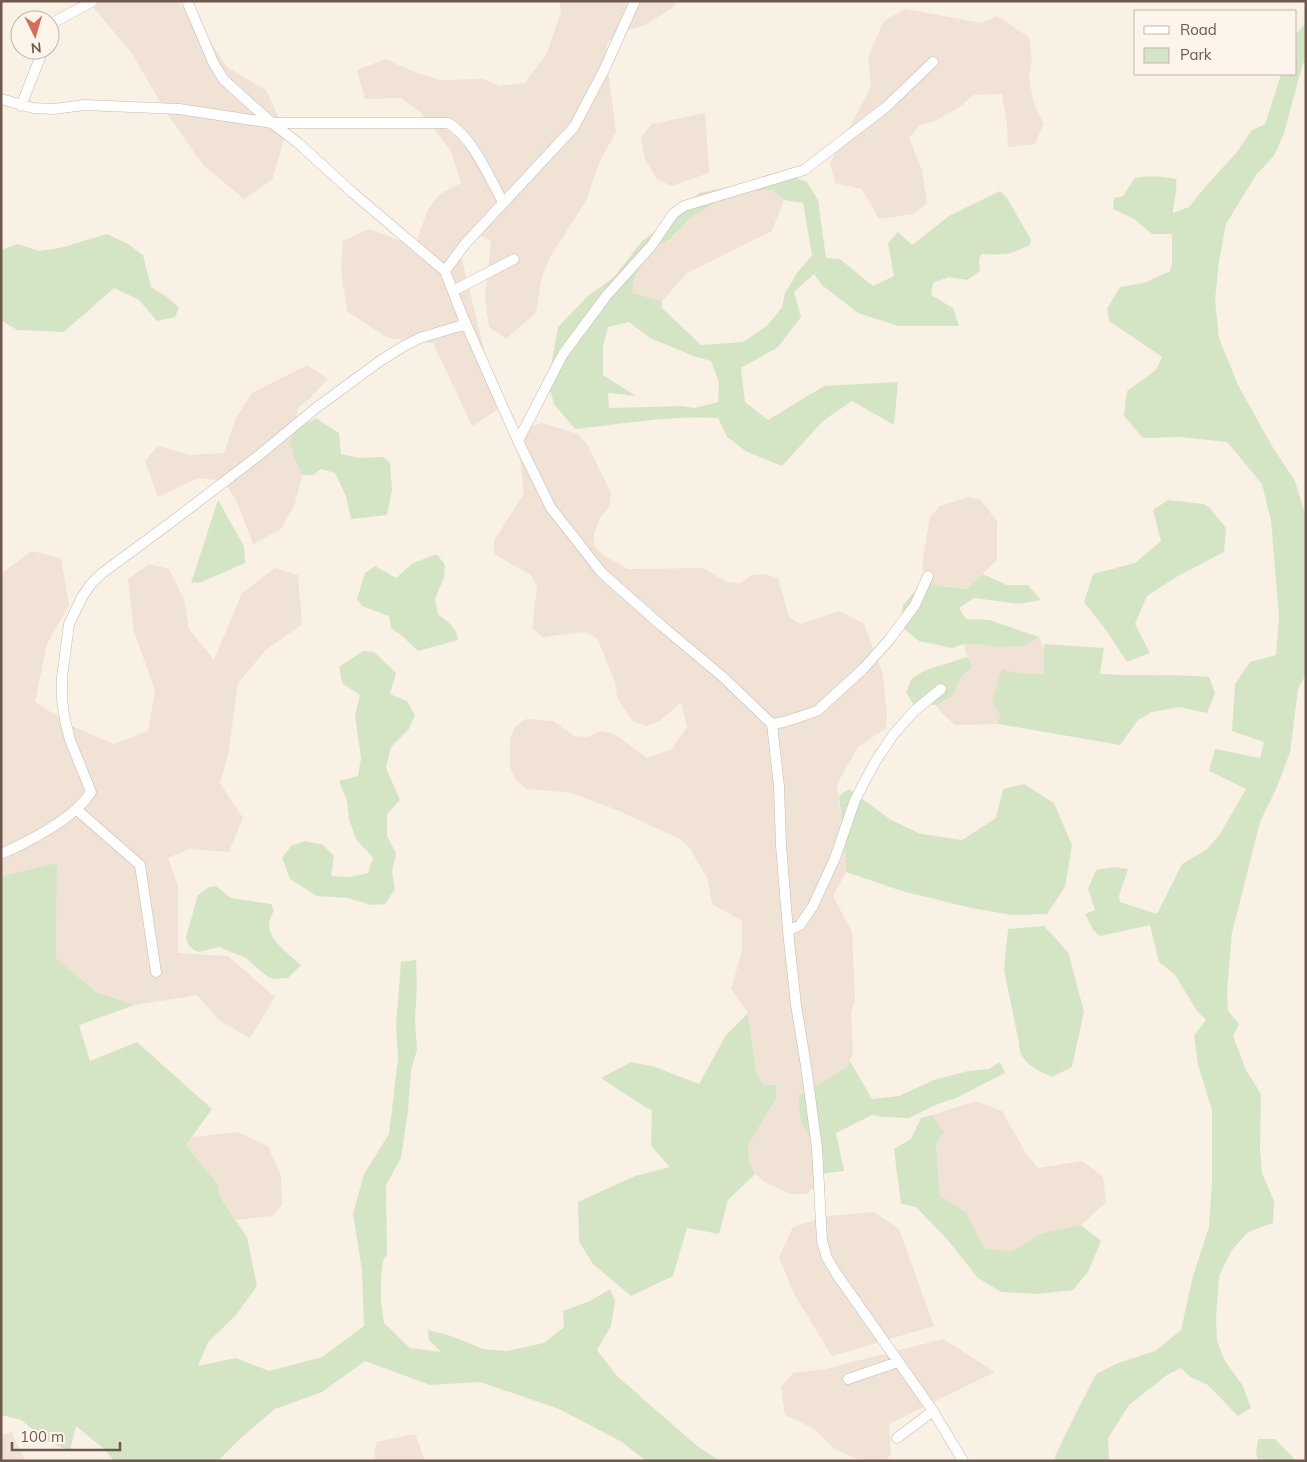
<svg xmlns="http://www.w3.org/2000/svg" width="1307" height="1462" viewBox="0 0 1307 1462" font-family="Mulish,sans-serif">
  <rect width="100%" height="100%" fill="#faf1e5"/>
  <!-- residential -->
  <path fill="#f0e2d4" d="M88 1H175L192 13 227 67 266 90 286 134 272 180 244 199 203 165 170 118 130 51Z
    M559 1H676L675 6 645 25 620 33 607 43V63L616 132 600 161 586 201 550 257 541 280 536 313 506 339 489 327 485 297 491 241 475 233 460 251 491 378 496 390 497 410 472 426 433 343 388 338 347 311 341 270 343 241 369 229 415 246 428 209 440 194 461 183 451 151 421 113 401 98 365 99 357 70 385 59 417 73 440 80 483 79 499 86 525 83 547 53 561 12Z
    M905 9 982 23 997 16 1029 37 1032 59 1029 78 1034 105 1044 123 1035 144 1008 147 1007 123 1002 94 974 95 958 108 935 121 920 125 909 138 922 170 927 203 913 214 879 219 862 189 835 183 830 163 871 87 868 57 884 21Z
    M705 113 709 173 671 186 657 179 645 160 641 137 652 124Z
    M771 190 784 200 772 231 687 273 662 301 632 293 634 280 642 265 657 246 670 240 692 217 732 192Z
    M307 365 328 379 309 399 297 409 295 460 302 475 295 504 281 529 253 544 237 502 224 481 198 478 158 497 145 461 158 446 190 455 224 453 236 418 252 393Z
    M542 423 578 434 587 444 611 493 609 507 600 518 594 533V546L603 555 628 569 703 568 727 582 741 583 751 575 764 574 778 578 789 617 800 624 840 611 864 624 883 674 887 715 886 728 858 747 837 784 846 859V872L833 896 852 932 855 999 851 1013 853 1054 847 1067 798 1096 801 1123 817 1148 816 1186 806 1194H791L766 1183 755 1174 749 1160 748 1145 776 1100V1085L763 1084 756 1072 748 1013 731 989 742 951V921L712 904 708 880 691 850 682 840 617 810 572 793 527 789 516 780 510 767V739L515 727 526 719 553 721 574 736 588 737 599 731 613 733 647 758 672 749 687 727 681 702 660 721 647 726 633 722 617 698 615 682 597 638 584 632 543 637 532 628 537 588 532 576 494 554V541L524 493 518 441 527 427Z
    M968 497 981 500 997 521V560L967 589 938 586 925 579 922 565 930 517 940 506Z
    M31 551 61 558 69 605 47 644 35 702 76 728 114 744 148 731 155 690 134 632 128 579 149 564 169 569 184 599 189 629 214 660 242 593 275 568 298 575 302 624 266 650 238 683 228 755 220 783 243 818 229 852 189 849 168 858 178 886V953L228 956 275 997 250 1038 220 1021 197 995 135 1005 96 992 56 958 57 863 1 876V574Z
    M1039 637 1044 648V674H1023L1002 669 1000 713 998 724 955 725 941 712 936 705 952 697 961 677 973 668 967 657 964 644H977L996 647 1024 646Z
    M976 1101 1002 1111 1027 1155 1038 1168 1082 1161 1103 1177 1106 1202 1081 1225 1042 1233 1011 1252 984 1248 966 1212 940 1196 936 1143 943 1132 932 1115Z
    M238 1132 268 1146 281 1176 282 1205 272 1216 236 1220 220 1197 218 1185 186 1145 192 1137Z
    M874 1212 899 1229 934 1326 832 1356 794 1294 779 1257 793 1227 829 1216Z
    M943 1339 995 1372 889 1424 891 1454 887 1460H861L836 1450 813 1428 785 1415 781 1387 793 1373 825 1369Z
    M12 1432 20 1450 26 1461H1V1435Z
    M415 1434 425 1461H374L376 1442Z"/>
  <!-- green -->
  <path fill="#d4e5c5" fill-rule="evenodd" d="M1306 22V63H1303L1284 133 1274 156 1256 175 1226 224 1219 262 1215 299 1219 338 1238 385 1272 446 1295 481 1306 517V674L1298 689 1290 752 1277 787 1260 822 1232 933 1227 990 1228 1011 1239 1024 1233 1036 1246 1070 1261 1094 1260 1150 1262 1173 1274 1201 1273 1223 1248 1232 1232 1250 1219 1276 1216 1318 1217 1341 1225 1361 1243 1386 1251 1408 1238 1416 1208 1385 1190 1377 1181 1368 1167 1375 1129 1405 1108 1438 1109 1461H1056L1055 1456 1072 1421 1096 1374 1118 1363 1155 1351 1181 1330 1193 1276 1209 1227 1212 1181V1110L1198 1065 1194 1035 1206 1020 1197 1011 1175 975 1159 962 1150 925 1100 936 1093 930 1085 914 1095 910 1088 889 1096 870 1115 867 1128 869 1119 896 1120 902 1157 914 1182 864 1206 850 1220 834 1246 789 1209 771 1215 749 1260 758 1264 742 1232 731 1235 684 1250 662 1276 655 1279 618 1271 521 1262 484 1227 442 1180 437 1143 438 1124 416 1127 391 1156 370 1162 357 1109 321 1107 309 1120 287 1144 283 1170 271 1172 263V234H1152L1134 219 1113 209 1114 198 1123 196 1135 178C1149 175 1162 176 1176 179 1178 190 1173 201 1173 213L1189 207 1206 186 1236 153 1252 130 1265 124 1281 75 1280 74H1296V34Z
    M788 175 807 182 818 200 826 258 840 259 873 286 894 276 888 243 898 232 912 245 949 216 1000 191 1007 198 1031 240 1030 245C1010 255 1003 255 981 254L979 260 980 271 967 280 949 277 933 283 931 295 953 308 959 326H898L858 313 822 285 814 274 794 292 801 317 778 347 741 368 745 402 768 420 824 386 898 382 894 425 852 401 823 421 782 466 747 452 727 437 718 418C670 415 622 424 575 429L554 404 548 383 558 327 588 296 614 277 643 240 667 223 699 193ZM771 190 784 200 803 203 812 255 797 273 785 293 782 307 768 325 743 342 701 345 662 308V301L632 293 634 279 642 265 657 246 669 240 692 217 732 192ZM629 322 650 338 693 356 711 361 719 382 718 402 694 408 682 406 609 408 608 393 636 396 603 375V347L608 327Z
    M107 234 128 244 143 255 151 287 167 297 179 308 175 317 157 321 139 300 114 288 64 332 17 330 1 320V250L18 244 39 251 60 248Z
    M316 418 339 433 341 454 359 458 383 457 390 463 392 490 387 515 351 519 346 496 335 473 321 469 313 475H302L295 460 290 441 297 429Z
    M218 500 244 546 245 563 202 582 191 583Z
    M1168 500 1204 504 1210 508 1226 528 1224 552 1178 576 1147 596 1135 624 1150 653 1127 662 1106 630 1084 602 1093 574 1135 563 1161 541 1153 510Z
    M437 554 445 565 444 578 435 599 438 614C447 622 457 627 458 640L418 651 401 635 391 628 389 616 362 606 357 599 365 573 375 566 396 578 413 563Z
    M983 574 1007 585H1028L1041 600 1019 604 974 598 959 608 966 619 989 620 1039 637 1024 646 996 647 977 644H964L952 648 919 641 900 626 903 605 925 579 938 586 967 589Z
    M1044 644 1104 648 1100 674C1137 676 1173 674 1209 677L1215 693 1207 713 1179 707 1152 712 1138 720 1120 745 998 724 1000 713 992 701 1002 669 1023 674H1044Z
    M363 651 374 652 396 673 390 694 407 701 415 715 409 729 391 747 386 768 400 800 387 814V836L396 853 392 872 395 889 385 904 371 905 348 898 317 896 290 879 282 858 291 846 305 841 323 845 334 856 331 876 350 877 368 873 373 858 356 839 349 819 347 801 339 781 358 776 361 758 355 716 360 695 342 683 339 667Z
    M967 657 973 667 961 677 952 697 936 705 913 704 906 692 912 678 926 670Z
    M1024 784 1054 803 1072 845 1065 887 1047 914 1012 915 971 908 902 891 846 872V859L839 796 849 789 891 820 921 834 962 840 996 818 1003 789Z
    M57 863 56 958 96 992 135 1005 79 1025 90 1061 137 1042 212 1109 186 1145 218 1185 220 1197 247 1237 257 1286 236 1315 208 1342 198 1366 236 1358 269 1371 322 1357 364 1326 362 1270 353 1214 364 1174 389 1134 398 1058 396 1025 401 962 416 960 417 985 415 1020 417 1050 411 1070 408 1110 401 1158 386 1185 387 1254 383 1261 381 1278V1303L384 1323 410 1348 441 1352 429 1340 428 1330 451 1336 483 1349 507 1351 544 1343 564 1327 563 1311 590 1301 610 1289 615 1301 611 1326 597 1350 617 1376 697 1446 720 1461H646L622 1442 559 1409 480 1382 430 1385 365 1361 322 1392 275 1409 241 1438 218 1461H114L105 1450 76 1426 70 1451 47 1441 21 1420 1 1415V876Z
    M216 886 231 898 271 904 274 910C272 915 269 920 269 925 268 939 291 956 301 965L288 978 275 979 268 977 246 958 219 947 198 952C191 948 187 946 186 937L198 895 209 887Z
    M1044 926 1068 952 1084 1012 1072 1067 1052 1077C1037 1070 1019 1063 1019 1043L1004 970 1008 929Z
    M748 1013 756 1072 763 1084 776 1085V1099L748 1145 749 1160 755 1174 728 1200 719 1234 687 1228 673 1276 631 1296 593 1264 579 1242 578 1202 635 1176 670 1167 651 1146 652 1110 645 1107 601 1078 631 1062 655 1067 699 1084 726 1035Z
    M850 1061 872 1099 899 1096 934 1080 968 1071 989 1069 1000 1062 1005 1073 956 1098 935 1105 909 1118 883 1117 872 1115 836 1133 844 1171 821 1174 817 1148 801 1123 798 1096 847 1067Z
    M932 1115 944 1132 936 1143 940 1196 966 1212 984 1248 1011 1252 1042 1233 1081 1225 1101 1241 1088 1272 1073 1290 1037 1294 1001 1292 978 1278 947 1239 916 1207 901 1204 894 1149 911 1139 921 1118Z
    M1258 1439H1275L1296 1461H1259L1256 1454Z"/>
  <g fill="none" stroke-linecap="round" stroke-linejoin="round">
    <!-- minor casing -->
    <g stroke="#c9b8ac" stroke-width="11">
      <path id="minor" d="M187 1 214 64 224 80 272 123 297 142 353 193 445 271
        M635 1 604 70 574 127 465 244 445 271 462 315 518 441 551 508 602 573 662 626 723 677 772 724 779 786 781 845 788 931 796 1005 806 1066 817 1148 822 1241 827 1258 838 1276 933 1411 963 1461
        M50 33 54 22 93 1
        M1 99 33 108 54 109 84 105 179 109 272 123H448C472 136 490 179 503 202
        M21 106 43 50
        M453 291 514 259
        M518 441 563 354 607 295 652 245 673 214 684 206 804 170 886 107 933 62
        M772 724 784 722 817 711 863 669 889 640 915 605 928 576
        M76 809 140 865 156 972
        M1 854C30 841 74 819 91 792L70 740 65 720 62 700V678L69 624 82 597 91 584 101 574 170 523 258 456 316 408 380 361 404 346 420 338 466 324
        M788 931 800 925 813 906 835 858 855 800 875 762 893 735 914 711 941 689
        M848 1379 898 1362
        M897 1438 933 1411"/>
    </g>
    <!-- minor -->
    <use href="#minor" stroke="#fff" stroke-width="10"/>
  </g>
  <!-- border -->
  <rect width="1307" height="1462" fill="none" stroke="#6f584d" stroke-width="5"/>
  <!-- legend -->
  <rect x="1134" y="10" width="162" height="65" fill="#fdf5eb" stroke="#c4b6ac"/>
  <rect x="1144" y="26" width="25" height="8" fill="#ffffff" stroke="#c4b6ac"/>
  <text x="1180" y="35" font-size="15" fill="#6f584d">Road</text>
  <rect x="1144" y="48" width="25" height="15" fill="#d4e5c5" stroke="#c4b6ac"/>
  <text x="1180" y="60" font-size="15" fill="#6f584d">Park</text>
  <!-- north arrow -->
  <g transform="translate(35 35) rotate(175)"><circle r="24" fill="#fdf5eb" stroke="#c4b6ac"/>
  <path d="M0-4L9 19L0 12L-9 19Z" fill="#d76d57"/>
  <text y="-8" font-size="14" font-weight="bold" text-anchor="middle" fill="#6f584d">N</text>
  </g>
  <!-- scale -->
  <path d="M12 1442v8h108v-8" fill="none" stroke="#6f584d" stroke-width="2.5"/>
  <text x="20" y="1442" font-size="15" fill="#6f584d" stroke="#fdf5eb" stroke-width="4" paint-order="stroke">100 m</text>
</svg>
